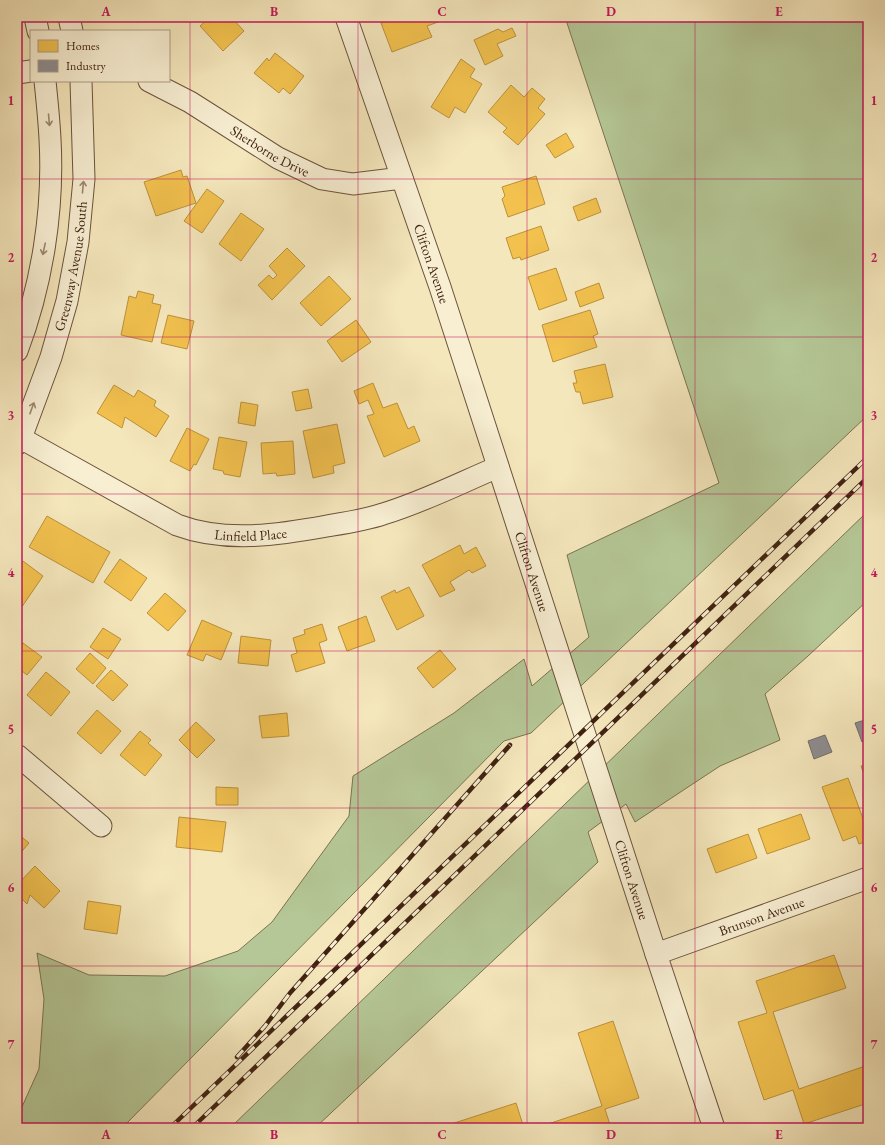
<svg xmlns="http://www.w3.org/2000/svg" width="885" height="1145" viewBox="0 0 885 1145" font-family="'EB Garamond',serif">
  <rect width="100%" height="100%" fill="#f5e7bc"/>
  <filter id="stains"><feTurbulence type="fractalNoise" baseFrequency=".005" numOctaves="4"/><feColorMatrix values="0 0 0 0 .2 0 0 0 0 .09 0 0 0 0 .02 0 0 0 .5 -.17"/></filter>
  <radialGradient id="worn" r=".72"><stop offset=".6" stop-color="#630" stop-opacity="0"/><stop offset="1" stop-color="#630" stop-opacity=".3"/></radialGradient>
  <!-- green -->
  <path fill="#b5c796" stroke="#7a7453" d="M565 17H868V415L531 733 504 741 122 1128H17V1118L39 1069 44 999 37 953 89 975 165 976 238 951 272 922 349 816 353 776 454 713 524 659 532 686 589 637 567 555 719 483Z
    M868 511V600L808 656 765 694 780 740 720 766 635 822 626 804 588 832 598 862 315 1128H230Z"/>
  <!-- homes -->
  <path fill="#f2c14e" stroke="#bc913b" d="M210 17H231L244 31 223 51 200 26Z
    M396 17H436L438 22 427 26 432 37 392 52 381 23Z
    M512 28 516 36 497 44 503 56 485 65 474 40 498 29 503 32Z
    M275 53 304 76 290 94 283 88 279 93 254 73 267 58 269 61Z
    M461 59 475 69 470 77 482 84 465 113 455 107 449 118 431 107Z
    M511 85 524 97 532 88 545 99 538 108 545 114 518 145 503 132 507 128 488 112Z
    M566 133 574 147 555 158 546 145Z
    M181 170 183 177 187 176 196 203 156 216 144 182Z
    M536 176 545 204 508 217 502 199 505 196 502 187Z
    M207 189 224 201 202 233 184 221Z
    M596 198 601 212 578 221 573 207Z
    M241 213 264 229 241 261 219 244Z
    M541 226 549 250 521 260 520 257 513 259 506 238Z
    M287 248 305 266 272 300 258 285 269 275 273 279 277 275 269 266Z
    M556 268 567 300 539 310 528 277Z
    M329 276 351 299 321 326 300 303Z
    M599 283 604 298 580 307 575 292Z
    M138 291 154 295 152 303 161 305 152 342 121 335 129 296 136 298Z
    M590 310 598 334 593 336 597 347 553 362 542 325Z
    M168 315 194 321 187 349 161 343Z
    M356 320 371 342 342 362 327 341Z
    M605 364 613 397 583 404 580 392H576L573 383H577L574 371Z
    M373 383 383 408 397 403 408 429 414 426 420 441 384 457 367 416 374 414 368 400 359 404 354 391Z
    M114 385 134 397 138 390 156 401 154 406 169 416 156 437 125 417 122 428 97 413Z
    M308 389 312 408 296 411 292 392Z
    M241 402 258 405 255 426 238 423Z
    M337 424 345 463 333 466 334 473 313 478 303 431Z
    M187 428 209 439 196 465 194 464 190 471 170 461Z
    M219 437 247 442 240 477 224 474 223 471 213 469Z
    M293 441 295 474 277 476 276 473 263 474 261 443Z
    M47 516 110 552 93 583 29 547Z
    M460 545 464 554 476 547 486 566 472 573 469 570 450 582 455 590 440 597 422 565Z
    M120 559 147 578 131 601 104 582Z
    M23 561 43 576 17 614V570Z
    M409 587 424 616 397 630 381 597 395 590 396 593Z
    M165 593 186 611 168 631 147 613Z
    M366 616 375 641 347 651 338 627Z
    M202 620 232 633 221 660 206 654 203 661 187 655Z
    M322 624 327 640 319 643 325 663 296 672 291 655 297 653 293 638 305 634 304 630Z
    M103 628 121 639 108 659 90 647Z
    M241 636 271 640 268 666 238 663Z
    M23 643 42 657 27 675 17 667V650Z
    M440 650 456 669 433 688 417 668Z
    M90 653 106 668 93 684 76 669Z
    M111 670 128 685 113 701 96 686Z
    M46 672 70 692 51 716 27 695Z
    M97 710 121 731 101 754 77 733Z
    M287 713 289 736 262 738 259 716Z
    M196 722 215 740 197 758 179 740Z
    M140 731 151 740 148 743 162 755 145 776 120 755Z
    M868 764V786L861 766Z
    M848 778 868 832V841L859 844 856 836 843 841 822 787Z
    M216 787 238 788V805H216Z
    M801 814 810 839 767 854 758 829Z
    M179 817 226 822 222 852 176 847Z
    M17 833 29 843 17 857Z
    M748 834 757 858 716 873 707 849Z
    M35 866 60 891 44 908 30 895 27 904 17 894V885Z
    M88 901 121 906 117 934 84 929Z
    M834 955 846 988 773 1012 799 1089 868 1065V1103L804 1124 793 1090 764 1100 738 1022 767 1013 756 981Z
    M613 1021 639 1098 605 1109 611 1128H536L602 1106 578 1033Z
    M516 1103 524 1128H439Z"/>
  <!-- industry -->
  <path fill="#8d8d92" stroke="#766d6b" d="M868 719V740L862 742 855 723Z
    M825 735 832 752 814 759 808 741Z"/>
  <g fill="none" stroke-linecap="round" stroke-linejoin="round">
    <!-- minor casing -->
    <g stroke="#6c533b" stroke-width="23">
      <g id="minor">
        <path d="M35 17 38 31"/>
        <path d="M69 17 72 31"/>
        <path id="s1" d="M346 17 440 287 656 954 714 1128"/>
        <path d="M17 73 31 71"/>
        <path id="s2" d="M149 81 190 102 278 158 322 179 353 184 402 178"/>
        <path d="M17 351C42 285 54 210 50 139 49 120 47 100 45 81"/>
        <path id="s3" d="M17 436 177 525C225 543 278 535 327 526 345 523 365 520 383 514 423 502 460 483 498 467"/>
        <path id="s4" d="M17 444 21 438 51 357 67 301 78 242 84 179 81 81"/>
        <path d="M17 755 101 826"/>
        <path id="s5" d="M656 954 868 878"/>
      </g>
    </g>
    <!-- minor -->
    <use href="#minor" stroke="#f8efd3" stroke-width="21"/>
    <!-- rail casing -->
    <g stroke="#3f2210" stroke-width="4.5">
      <path id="rail" d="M237 1057 265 1026 290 993 510 745
        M170 1128 868 457
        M192 1128 868 477"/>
    </g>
    <!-- rail -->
    <use href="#rail" stroke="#f8efd3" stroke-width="3" stroke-dasharray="9" stroke-linecap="butt"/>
  </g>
  <!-- one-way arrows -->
  <defs><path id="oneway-shaft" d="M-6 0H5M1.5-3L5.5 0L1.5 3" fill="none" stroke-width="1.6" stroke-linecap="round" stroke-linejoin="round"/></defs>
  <g stroke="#9c8872">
    <use href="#oneway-shaft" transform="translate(49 120) rotate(85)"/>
    <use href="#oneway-shaft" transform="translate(83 187) rotate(-85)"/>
    <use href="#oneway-shaft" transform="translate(44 249) rotate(102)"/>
    <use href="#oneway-shaft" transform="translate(32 408) rotate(-70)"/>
  </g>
  <!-- grid -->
  <path fill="none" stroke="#c2185b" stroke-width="1" stroke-opacity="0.55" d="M190 17V1128M358 17V1128M527 17V1128M695 17V1128M17 179H868M17 337H868M17 494H868M17 651H868M17 808H868M17 966H868"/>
  <g text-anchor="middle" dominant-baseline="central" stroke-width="4" stroke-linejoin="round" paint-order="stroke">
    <!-- street labels -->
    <g font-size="14" fill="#3f2210" stroke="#f8efd3">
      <text stroke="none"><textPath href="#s2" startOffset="140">Sherborne Drive</textPath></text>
      <text stroke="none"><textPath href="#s1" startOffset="261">Clifton Avenue</textPath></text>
      <text stroke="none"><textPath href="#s4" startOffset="187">Greenway Avenue South</textPath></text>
      <text stroke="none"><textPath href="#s3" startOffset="258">Linfield Place</textPath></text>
      <text stroke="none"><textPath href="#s1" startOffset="585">Clifton Avenue</textPath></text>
      <text stroke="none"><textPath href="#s1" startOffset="909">Clifton Avenue</textPath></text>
      <text stroke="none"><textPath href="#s5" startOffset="112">Brunson Avenue</textPath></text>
    </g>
  </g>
  <!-- margin -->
  <rect width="885" height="1145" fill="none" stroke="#f5e7bc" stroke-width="44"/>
  <!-- legend -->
  <rect x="30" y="30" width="140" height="52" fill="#f8efd3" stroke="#ae9d85"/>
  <rect x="38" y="40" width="20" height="12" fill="#f2c14e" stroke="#ae9d85"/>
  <text x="66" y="50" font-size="12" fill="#3f2210">Homes</text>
  <rect x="38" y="60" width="20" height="12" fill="#8d8d92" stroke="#ae9d85"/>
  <text x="66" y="70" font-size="12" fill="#3f2210">Industry</text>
  <rect x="22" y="22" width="841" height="1101" fill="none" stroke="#c2185b" stroke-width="1.5"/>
  <g font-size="13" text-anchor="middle" font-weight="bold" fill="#c2185b">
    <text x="106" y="16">A</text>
    <text x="274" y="16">B</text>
    <text x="442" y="16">C</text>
    <text x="611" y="16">D</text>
    <text x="779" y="16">E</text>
    <text x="11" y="105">1</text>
    <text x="874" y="105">1</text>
    <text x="11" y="262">2</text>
    <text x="874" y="262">2</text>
    <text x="11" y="420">3</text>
    <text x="874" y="420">3</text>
    <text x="11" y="577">4</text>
    <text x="874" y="577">4</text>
    <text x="11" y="734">5</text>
    <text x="874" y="734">5</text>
    <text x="11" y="892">6</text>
    <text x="874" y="892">6</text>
    <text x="11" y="1049">7</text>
    <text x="874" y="1049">7</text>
    <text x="106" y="1139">A</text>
    <text x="274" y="1139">B</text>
    <text x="442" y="1139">C</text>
    <text x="611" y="1139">D</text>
    <text x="779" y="1139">E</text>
  </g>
  <rect width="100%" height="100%" filter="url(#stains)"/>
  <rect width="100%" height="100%" fill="url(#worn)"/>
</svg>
